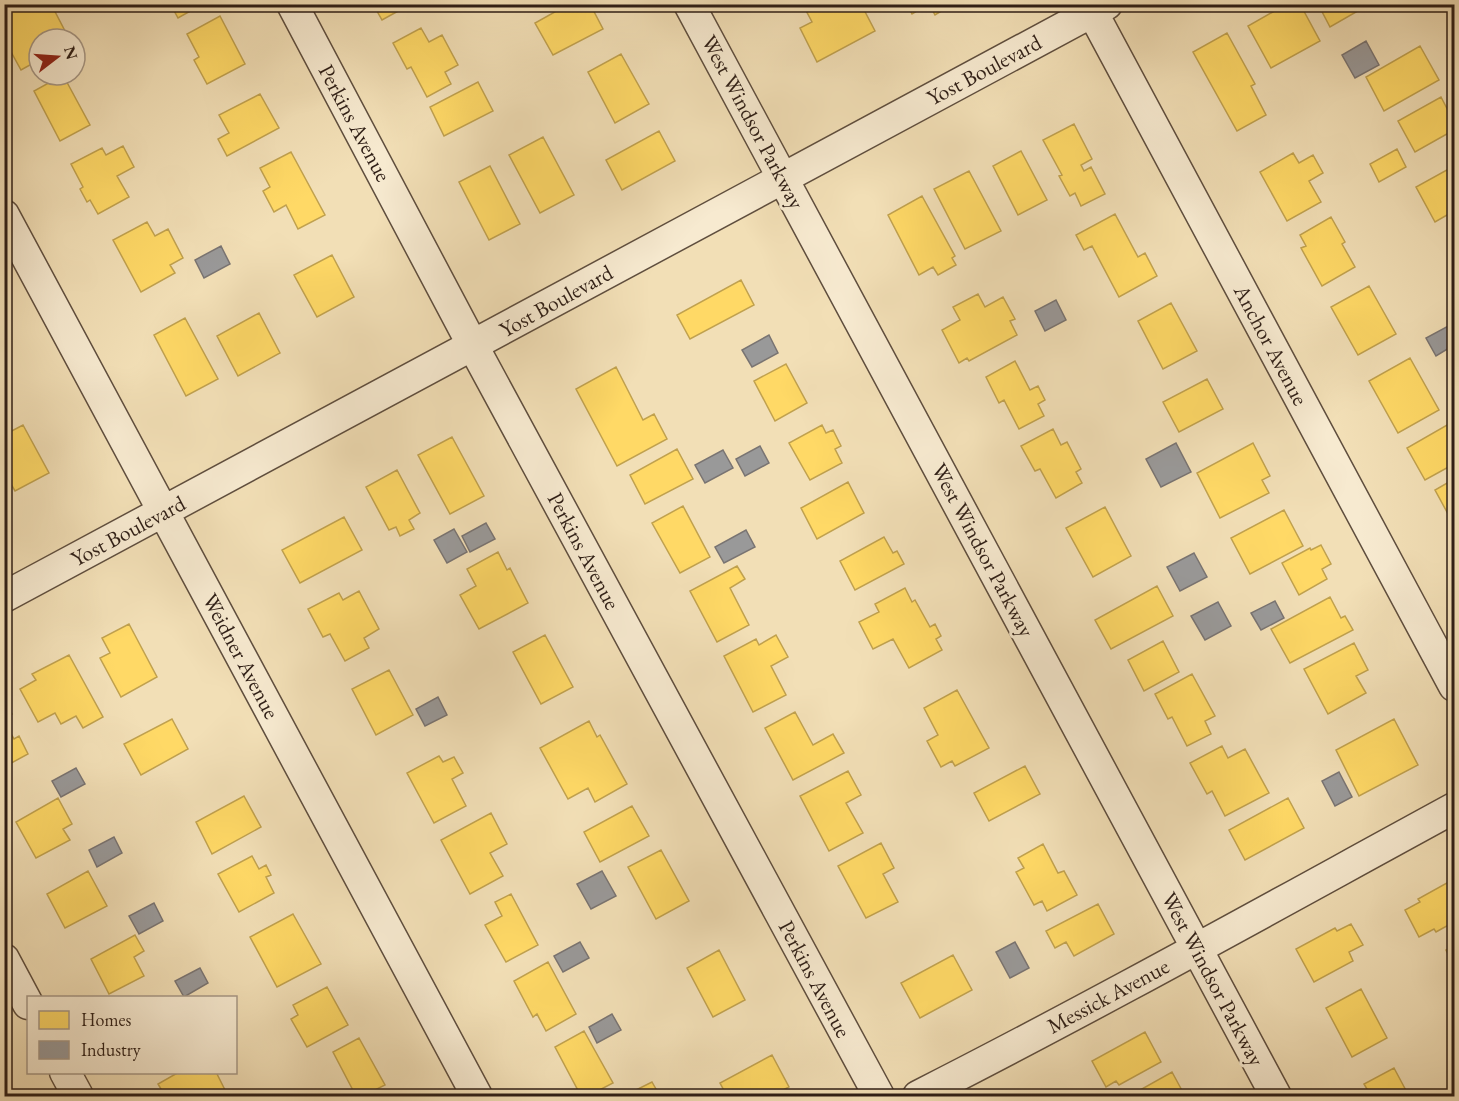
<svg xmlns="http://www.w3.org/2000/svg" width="1459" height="1101" viewBox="0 0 1459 1101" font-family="'EB Garamond',serif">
  <rect width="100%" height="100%" fill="#f2dfb6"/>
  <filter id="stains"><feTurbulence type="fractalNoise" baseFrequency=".00333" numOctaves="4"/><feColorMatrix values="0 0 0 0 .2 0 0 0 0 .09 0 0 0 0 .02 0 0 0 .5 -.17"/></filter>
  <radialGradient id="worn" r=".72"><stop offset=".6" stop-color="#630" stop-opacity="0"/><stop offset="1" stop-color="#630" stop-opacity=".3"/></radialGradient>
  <!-- homes -->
  <path fill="#ffd966" stroke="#c0a14e" stroke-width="1.5" d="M23 4H51L65 31 51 39H39V60L21 70 4 39V14Z
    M165 4H203L178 18 172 7 167 9Z
    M373 4H411L382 20Z
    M569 4H590L603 29 553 55 535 23Z
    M861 4 875 31 817 62 800 28 812 22 803 5Z
    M907 4H929L912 14Z
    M929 4H953L935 15Z
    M1287 4H1300L1320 41 1271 68 1248 26Z
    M1318 4H1370L1330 27Z
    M220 16 245 64 207 84 194 60 199 57 187 34Z
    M421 28 429 42 442 35 458 65 445 72 451 84 427 97 411 67 407 69 393 43Z
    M1227 33 1255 84 1251 86 1266 115 1237 131 1193 52Z
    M1420 46 1439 80 1384 111 1366 77Z
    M621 54 649 104 615 123 588 72Z
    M63 75 90 125 60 141 34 91Z
    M478 82 493 111 444 136 430 107Z
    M260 94 279 128 227 156 218 139 229 133 219 115Z
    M1441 97 1454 122V130L1415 152 1398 121Z
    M1074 124 1092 159 1081 165 1084 171 1091 167 1105 194 1081 206 1075 193 1070 196 1059 176 1062 175 1043 140Z
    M659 131 675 161 622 190 606 160Z
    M543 137 574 195 540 213 509 155Z
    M123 146 134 167 117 176 129 197 98 214 90 200 87 202 80 189 83 187 71 164 102 148 106 155Z
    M1397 149 1406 167 1379 182 1370 164Z
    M1021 151 1047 200 1018 215 993 166Z
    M291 152 325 215 298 229 286 205 274 212 263 191 270 187 260 168Z
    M1293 153 1299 163 1313 155 1323 173 1309 181 1321 202 1287 221 1260 172Z
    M490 166 520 224 489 240 459 182Z
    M1454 166V211L1435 222 1416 187Z
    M969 171 1001 231 965 249 934 189Z
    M922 196 955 256 952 258 956 265 938 275 933 267 919 275 888 215Z
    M1115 214 1138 257 1145 253 1157 276 1119 297 1092 246 1084 250 1076 235Z
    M1331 217 1345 242 1342 244 1355 267 1322 286 1301 248 1306 246 1300 235Z
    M147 222 155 236 168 229 183 258 170 265 175 273 141 292 113 240Z
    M332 255 354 297 317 317 294 275Z
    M741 280 754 305 690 339 677 315Z
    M1369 286 1396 334 1358 355 1331 307Z
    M978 294 985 307 1003 297 1015 319 1010 321 1017 335 969 361 967 358 959 363 942 330 960 320 953 307Z
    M1171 303 1197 351 1163 369 1138 321Z
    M259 313 280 353 238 376 217 336Z
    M185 318 218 379 186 396 154 335Z
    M1410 358 1439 410 1398 433 1369 381Z
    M1015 361 1030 390 1038 386 1045 400 1038 404 1044 416 1019 429 1004 400 999 403 986 377Z
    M786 364 807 403 775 421 754 381Z
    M616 367 643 420 654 414 667 439 617 466 576 389Z
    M1207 379 1223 409 1179 432 1163 402Z
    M4 391 11 404 4 408Z
    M1454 421V464L1425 480 1407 448Z
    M23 425 49 473 15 491 4 472V435Z
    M822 425 826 433 833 430 841 446 835 449 842 463 810 480 789 443Z
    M1053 429 1061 445 1067 442 1081 469 1076 472 1082 483 1056 498 1040 469 1035 471 1021 446Z
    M452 437 484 496 450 514 418 455Z
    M1253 443 1270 476 1262 480 1269 493 1220 518 1197 473Z
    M677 449 693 479 645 504 630 475Z
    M397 470 420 513 409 520 414 529 400 536 396 527 389 530 366 487Z
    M1454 479V525L1435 490Z
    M848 482 864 513 817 539 801 508Z
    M683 506 710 557 680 573 652 523Z
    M1105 507 1131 556 1093 577 1066 528Z
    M1284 510 1303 546 1250 574 1231 538Z
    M344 517 362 550 300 583 282 550Z
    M884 537 893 553 897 551 904 564 855 590 840 561Z
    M1321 545 1331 564 1322 569 1327 579 1299 595 1282 563 1310 548 1311 550Z
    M498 552 507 570 510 568 528 603 479 629 460 595 476 586 467 569Z
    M737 566 745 579 730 588 749 625 717 642 690 591Z
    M1157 586 1173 616 1111 649 1095 620Z
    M905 588 912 602 915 600 930 627 935 624 941 636 936 639 942 650 909 668 893 639 873 649 859 622 879 612 875 604Z
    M359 591 379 629 364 638 369 648 345 661 330 634 323 637 308 609 339 593 343 600Z
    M1330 597 1341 618 1345 616 1353 630 1290 663 1271 629Z
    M129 624 157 677 121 697 100 658 110 653 102 638Z
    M545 635 573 687 541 704 513 652Z
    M776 635 788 657 771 666 786 695 753 712 724 656 756 639 759 645Z
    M1163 641 1179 672 1144 691 1128 660Z
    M1354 643 1368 670 1356 676 1366 693 1328 714 1304 669Z
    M69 655 103 717 83 728 76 716 61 724 55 713 38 722 20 689 36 680 32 674Z
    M389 670 413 715 376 735 352 689Z
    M1192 674 1215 716 1205 721 1211 734 1187 746 1172 717 1168 719 1155 694Z
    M957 690 989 748 955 766 952 761 941 767 927 741 938 735 924 708Z
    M4 701 12 714 4 719Z
    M795 712 813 745 833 734 844 753 793 780 765 728Z
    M172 719 188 749 141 775 124 744Z
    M1394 719 1418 765 1359 796 1336 750Z
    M589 721 597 737 600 735 627 784 595 802 588 788 568 799 540 748Z
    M4 722 14 739 19 736 28 754 4 767Z
    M1222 746 1228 758 1245 749 1269 793 1225 816 1212 791 1207 794 1190 763Z
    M439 756 443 762 454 757 463 773 452 779 466 806 434 823 407 773Z
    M1025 766 1040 794 989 821 974 793Z
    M848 771 861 795 846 803 863 833 829 851 800 796Z
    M244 796 261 827 212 854 196 822Z
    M58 798 72 824 63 829 70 840 36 858 16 822Z
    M1288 798 1304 828 1245 860 1229 830Z
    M632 806 649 836 600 862 584 832Z
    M491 813 507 844 490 853 503 876 470 894 441 840Z
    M881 843 894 868 883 874 898 902 866 918 838 866Z
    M1043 844 1058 873 1064 871 1077 895 1047 911 1042 901 1034 905 1016 872 1024 868 1018 858Z
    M661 850 689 901 656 919 628 867Z
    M252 856 259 869 266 865 271 875 266 877 274 893 239 912 218 874Z
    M88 871 107 906 65 928 47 894Z
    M1454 879V922L1436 932 1434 929 1419 937 1405 910 1420 902 1418 899Z
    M511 894 538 945 506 962 485 925 502 916 495 902Z
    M1098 904 1114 934 1074 956 1066 942 1055 948 1046 931Z
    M293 914 321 964 277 987 250 937Z
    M1351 924 1363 945 1349 952 1353 961 1314 982 1296 949 1335 928 1337 931Z
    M135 935 144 951 134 957 144 976 109 994 91 959Z
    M1454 945V967L1446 950Z
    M719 950 745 1000 713 1017 687 968Z
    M953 955 972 990 920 1018 901 983Z
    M548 962 576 1014 546 1031 537 1014 533 1017 514 981Z
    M327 987 348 1025 307 1047 291 1019 298 1015 293 1005Z
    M1361 989 1387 1038 1352 1057 1326 1008Z
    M584 1031 613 1083 588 1096H581L555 1047Z
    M1145 1032 1161 1062 1119 1085 1116 1081 1106 1087 1092 1061Z
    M359 1038 385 1085 363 1096H356L333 1052Z
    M772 1055 789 1087 771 1096H727L720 1083Z
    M1394 1068 1409 1096 1418 1092 1421 1096H1371L1364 1084Z
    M179 1072H216L228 1096H165L158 1084Z
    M1172 1072 1185 1096H1143L1140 1090Z
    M652 1082 660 1096H624Z"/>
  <!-- industry -->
  <path fill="#999" stroke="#797472" stroke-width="1.5" d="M1366 41 1379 65 1355 78 1342 55Z
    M221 246 230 264 204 278 195 260Z
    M1056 300 1066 320 1045 331 1035 311Z
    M1452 324 1454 329V345L1436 356 1426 338Z
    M769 335 778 353 752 367 742 350Z
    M1176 443 1191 472 1161 487 1146 459Z
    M760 446 769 463 745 476 736 459Z
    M723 450 733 468 705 483 695 465Z
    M486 523 495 539 470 552 462 536Z
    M454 529 467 552 447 563 434 540Z
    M746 530 755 547 724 563 715 547Z
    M1194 553 1207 577 1180 591 1167 567Z
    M1275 601 1284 618 1261 630 1251 613Z
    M1218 602 1231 626 1205 640 1191 616Z
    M438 697 447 715 425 726 416 709Z
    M76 768 85 784 61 797 52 781Z
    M1339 772 1352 797 1335 806 1322 781Z
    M114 837 122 853 97 867 89 850Z
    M602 871 616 896 591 909 577 884Z
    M154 903 163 921 139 934 129 916Z
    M580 942 589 958 563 972 554 956Z
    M1015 942 1029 968 1010 978 996 952Z
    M200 968 208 983 184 997 175 981Z
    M612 1014 621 1030 597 1043 589 1027Z"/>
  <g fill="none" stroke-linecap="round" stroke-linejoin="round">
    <!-- street casing -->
    <g stroke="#5f4e3e" stroke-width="33">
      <path id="street" d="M292 4 473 346 879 1096
        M689 4 1276 1096
        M1088 4 1454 686
        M4 215 477 1096
        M4 597 1107 4
        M4 959 28 1004
        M65 1072 78 1096
        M918 1096C1099 1004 1276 905 1454 808"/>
    </g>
    <!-- street -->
    <use href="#street" stroke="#f7ead0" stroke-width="30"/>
  </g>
  <g text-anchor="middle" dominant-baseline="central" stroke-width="6" stroke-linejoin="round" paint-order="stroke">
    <!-- street labels -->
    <g font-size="22" fill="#2e1e16" stroke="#f7ead0">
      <text transform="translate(984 70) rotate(-28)">Yost Boulevard</text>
      <text transform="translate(753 122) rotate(62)">West Windsor Parkway</text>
      <text transform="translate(355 123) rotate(62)">Perkins Avenue</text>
      <text transform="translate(556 301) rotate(-29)">Yost Boulevard</text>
      <text transform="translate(1271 345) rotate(62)">Anchor Avenue</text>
      <text transform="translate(128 531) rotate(-28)">Yost Boulevard</text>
      <text transform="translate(983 550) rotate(62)">West Windsor Parkway</text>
      <text transform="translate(584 551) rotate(62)">Perkins Avenue</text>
      <text transform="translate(241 656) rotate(62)">Weidner Avenue</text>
      <text transform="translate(815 979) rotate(62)">Perkins Avenue</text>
      <text transform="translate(1213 979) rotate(62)">West Windsor Parkway</text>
      <text transform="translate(1108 996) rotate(-28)">Messick Avenue</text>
    </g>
  </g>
  <!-- margin -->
  <rect width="1459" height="1101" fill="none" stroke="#f2dfb6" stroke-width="24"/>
  <rect x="6" y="6" width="1447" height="1089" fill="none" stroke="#2e1e16" stroke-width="3"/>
  <rect x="12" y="12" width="1435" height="1077" fill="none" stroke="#2e1e16" stroke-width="1.5"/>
  <!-- legend -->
  <rect x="27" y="996" width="210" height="78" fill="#f7ead0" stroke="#a79886" stroke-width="1.5"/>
  <rect x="39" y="1011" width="30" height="18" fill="#ffd966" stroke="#a79886" stroke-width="1.5"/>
  <text x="81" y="1026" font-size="18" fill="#2e1e16">Homes</text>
  <rect x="39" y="1041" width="30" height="18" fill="#999999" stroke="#a79886" stroke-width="1.5"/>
  <text x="81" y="1056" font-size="18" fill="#2e1e16">Industry</text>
  <!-- north arrow -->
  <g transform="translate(57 57) rotate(73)"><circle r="28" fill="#f7ead0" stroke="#a79886" stroke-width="1.5"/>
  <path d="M0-4.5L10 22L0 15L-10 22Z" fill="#8f2418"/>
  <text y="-9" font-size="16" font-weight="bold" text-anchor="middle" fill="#2e1e16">N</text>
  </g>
  <rect width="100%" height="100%" filter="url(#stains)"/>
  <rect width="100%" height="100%" fill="url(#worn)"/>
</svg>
